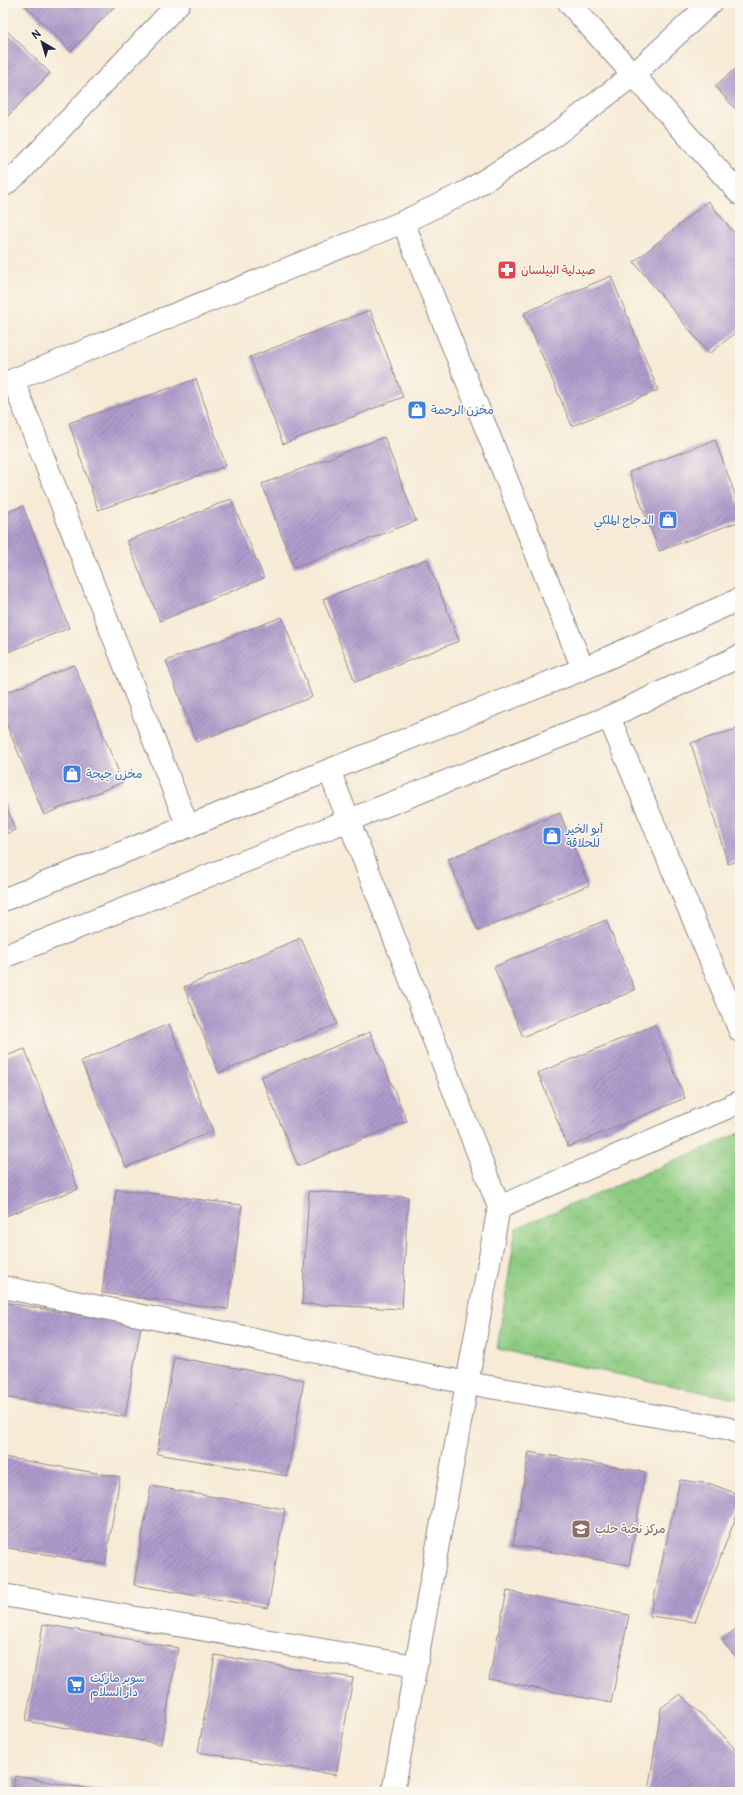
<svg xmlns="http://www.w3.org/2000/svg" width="743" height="1795" viewBox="0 0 743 1795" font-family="Pangolin,'Playpen Sans Arabic',sans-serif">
  <defs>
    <pattern id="park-crowns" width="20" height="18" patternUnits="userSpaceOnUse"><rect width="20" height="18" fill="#8dcb81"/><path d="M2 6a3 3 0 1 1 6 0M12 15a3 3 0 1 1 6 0" fill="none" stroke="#79ae70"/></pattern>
    <pattern id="building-hatch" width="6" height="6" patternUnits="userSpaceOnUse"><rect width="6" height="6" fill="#af9bcc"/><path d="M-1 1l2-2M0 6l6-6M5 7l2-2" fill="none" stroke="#8e7ea7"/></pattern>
  </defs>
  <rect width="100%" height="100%" fill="#fbf7ec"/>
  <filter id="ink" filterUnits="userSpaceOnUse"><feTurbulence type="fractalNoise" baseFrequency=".025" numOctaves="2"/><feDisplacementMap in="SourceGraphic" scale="8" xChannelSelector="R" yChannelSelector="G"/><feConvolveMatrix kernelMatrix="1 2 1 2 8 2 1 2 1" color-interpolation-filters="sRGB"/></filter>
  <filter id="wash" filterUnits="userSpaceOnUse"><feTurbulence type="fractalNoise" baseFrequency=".012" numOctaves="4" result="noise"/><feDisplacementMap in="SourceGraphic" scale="16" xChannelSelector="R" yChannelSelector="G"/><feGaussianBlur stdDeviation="0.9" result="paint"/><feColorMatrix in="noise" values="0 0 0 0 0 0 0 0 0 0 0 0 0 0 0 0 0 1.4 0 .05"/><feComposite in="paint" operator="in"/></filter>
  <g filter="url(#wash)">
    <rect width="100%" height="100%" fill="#f7ead6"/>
    <!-- park -->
    <path fill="url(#park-crowns)" stroke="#58765e" d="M740 1133V1400L497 1349 516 1228Z"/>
    <g id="blocks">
      <!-- building -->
      <path fill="url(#building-hatch)" d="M23 3H118L71 51Z
        M3 27 50 73 3 121Z
        M740 65V114L715 86Z
        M708 201 740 240V329L709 354 634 262Z
        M611 276 658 390 572 426 524 313Z
        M370 310 403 397 283 444 250 357Z
        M196 379 226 466 98 510 69 423Z
        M384 437 416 521 294 568 262 484Z
        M715 440 740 508V521L659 551 629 472Z
        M231 499 264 578 160 621 127 541Z
        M23 506 69 628 3 654V514Z
        M427 559 459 641 355 682 323 599Z
        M282 617 312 697 196 742 166 661Z
        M74 665 123 782 44 815 3 716V694Z
        M740 728V860L728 864 691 743Z
        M3 798 15 830 3 835Z
        M560 813 589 885 478 931 448 859Z
        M606 920 635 990 523 1037 494 967Z
        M301 938 337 1024 219 1073 184 987Z
        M169 1024 213 1131 126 1167 81 1061Z
        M655 1025 685 1098 568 1147 538 1073Z
        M370 1032 407 1121 298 1166 261 1077Z
        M25 1049 78 1189 3 1217V1057Z
        M116 1189 242 1205 228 1309 102 1293Z
        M309 1191 408 1197 402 1309 302 1304Z
        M3 1302 141 1326 125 1417 3 1397Z
        M174 1357 304 1380 287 1476 157 1454Z
        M529 1452 645 1472 629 1565 513 1545Z
        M3 1457 120 1477 105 1564 3 1547Z
        M680 1480 711 1484 740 1495V1507L695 1622 650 1616Z
        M151 1486 285 1509 268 1608 134 1585Z
        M507 1591 629 1615 611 1703 489 1679Z
        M43 1624 178 1648 161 1744 26 1721Z
        M740 1625V1662L722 1641Z
        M215 1655 353 1678 336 1775 198 1752Z
        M680 1694 720 1732 740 1755V1792H648L661 1708Z
        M15 1776 102 1791V1792H13Z"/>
    </g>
  </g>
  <g filter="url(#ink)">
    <use href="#blocks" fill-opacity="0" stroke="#8c8688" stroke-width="1"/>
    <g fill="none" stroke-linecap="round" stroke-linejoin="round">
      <!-- minor casing -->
      <g stroke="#8c8688" stroke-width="24">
        <path id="minor" d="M569 3 740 194
          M3 186 19 173 179 3
          M403 222 583 669
          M13 380 188 827
          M3 384 403 222 468 191 550 139 633 75 711 3
          M609 717 740 1031
          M329 770 499 1207 393 1792
          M3 900 583 669 740 599
          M3 957 609 717 740 656
          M499 1207 740 1102
          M3 1287 467 1383 726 1428 740 1433
          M3 1595 415 1666"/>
      </g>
      <!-- path -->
      <path stroke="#8c8688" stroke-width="2.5" stroke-dasharray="1 3" stroke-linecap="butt" d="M734 1134 740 1140"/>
      <!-- minor -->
      <use href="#minor" stroke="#fff" stroke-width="22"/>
    </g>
  </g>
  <!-- icons -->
  <defs>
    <g id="pharmacy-square" transform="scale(1)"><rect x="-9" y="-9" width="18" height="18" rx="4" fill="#e0444e" stroke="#fbf7ec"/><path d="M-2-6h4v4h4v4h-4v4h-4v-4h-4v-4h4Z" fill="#fff"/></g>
    <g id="shop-square" transform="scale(1)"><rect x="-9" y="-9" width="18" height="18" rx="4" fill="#3f7fe0" stroke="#fbf7ec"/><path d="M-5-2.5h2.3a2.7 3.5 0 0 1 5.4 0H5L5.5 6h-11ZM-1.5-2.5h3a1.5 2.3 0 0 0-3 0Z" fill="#fff"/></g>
    <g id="school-square" transform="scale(1)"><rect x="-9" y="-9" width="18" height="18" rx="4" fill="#8d6e63" stroke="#fbf7ec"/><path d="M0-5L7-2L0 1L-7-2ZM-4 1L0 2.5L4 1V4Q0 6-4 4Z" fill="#fff"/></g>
    <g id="supermarket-square" transform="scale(1)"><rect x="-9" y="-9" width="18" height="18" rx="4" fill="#3f7fe0" stroke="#fbf7ec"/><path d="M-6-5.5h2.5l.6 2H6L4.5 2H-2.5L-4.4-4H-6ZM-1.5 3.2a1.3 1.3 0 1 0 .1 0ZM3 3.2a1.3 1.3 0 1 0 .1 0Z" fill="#fff"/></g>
  </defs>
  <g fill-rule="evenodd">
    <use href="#pharmacy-square" x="507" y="270"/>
    <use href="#shop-square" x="417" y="410"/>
    <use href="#shop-square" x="668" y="520"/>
    <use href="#shop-square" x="72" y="774"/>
    <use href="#shop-square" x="552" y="836"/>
    <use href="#school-square" x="581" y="1529"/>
    <use href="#supermarket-square" x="76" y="1685"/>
  </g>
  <g text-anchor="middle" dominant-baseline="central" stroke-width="3" stroke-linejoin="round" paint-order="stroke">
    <!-- health labels -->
    <g font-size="12" fill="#be3a42" stroke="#fbf7ec" text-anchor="start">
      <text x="521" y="270">صيدلية البيلسان</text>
    </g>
    <!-- shop labels -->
    <g font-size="12" fill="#366cbe" stroke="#fbf7ec" text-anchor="start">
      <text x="431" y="410">مخزن الرحمة</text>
      <text x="654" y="520" text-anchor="end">الدجاج الملكي</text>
      <text x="86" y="774">مخزن جيجة</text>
      <text x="566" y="829">أبو الخير<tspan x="566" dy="14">للحلاقة</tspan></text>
      <text x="90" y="1678">سوبر ماركت<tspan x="90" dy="14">دار السلام</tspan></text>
    </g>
    <!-- education labels -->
    <g font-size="12" fill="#785e54" stroke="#fbf7ec" text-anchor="start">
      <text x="595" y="1529">مركز نخبة حلب</text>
    </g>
  </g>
  <!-- margin -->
  <rect width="743" height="1795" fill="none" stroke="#fbf7ec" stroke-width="16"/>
  <!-- north arrow -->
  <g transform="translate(42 42) rotate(322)" stroke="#fbf7ec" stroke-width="3" paint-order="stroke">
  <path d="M0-3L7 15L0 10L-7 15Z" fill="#22223b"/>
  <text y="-6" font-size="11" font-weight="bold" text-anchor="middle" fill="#22223b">N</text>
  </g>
</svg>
